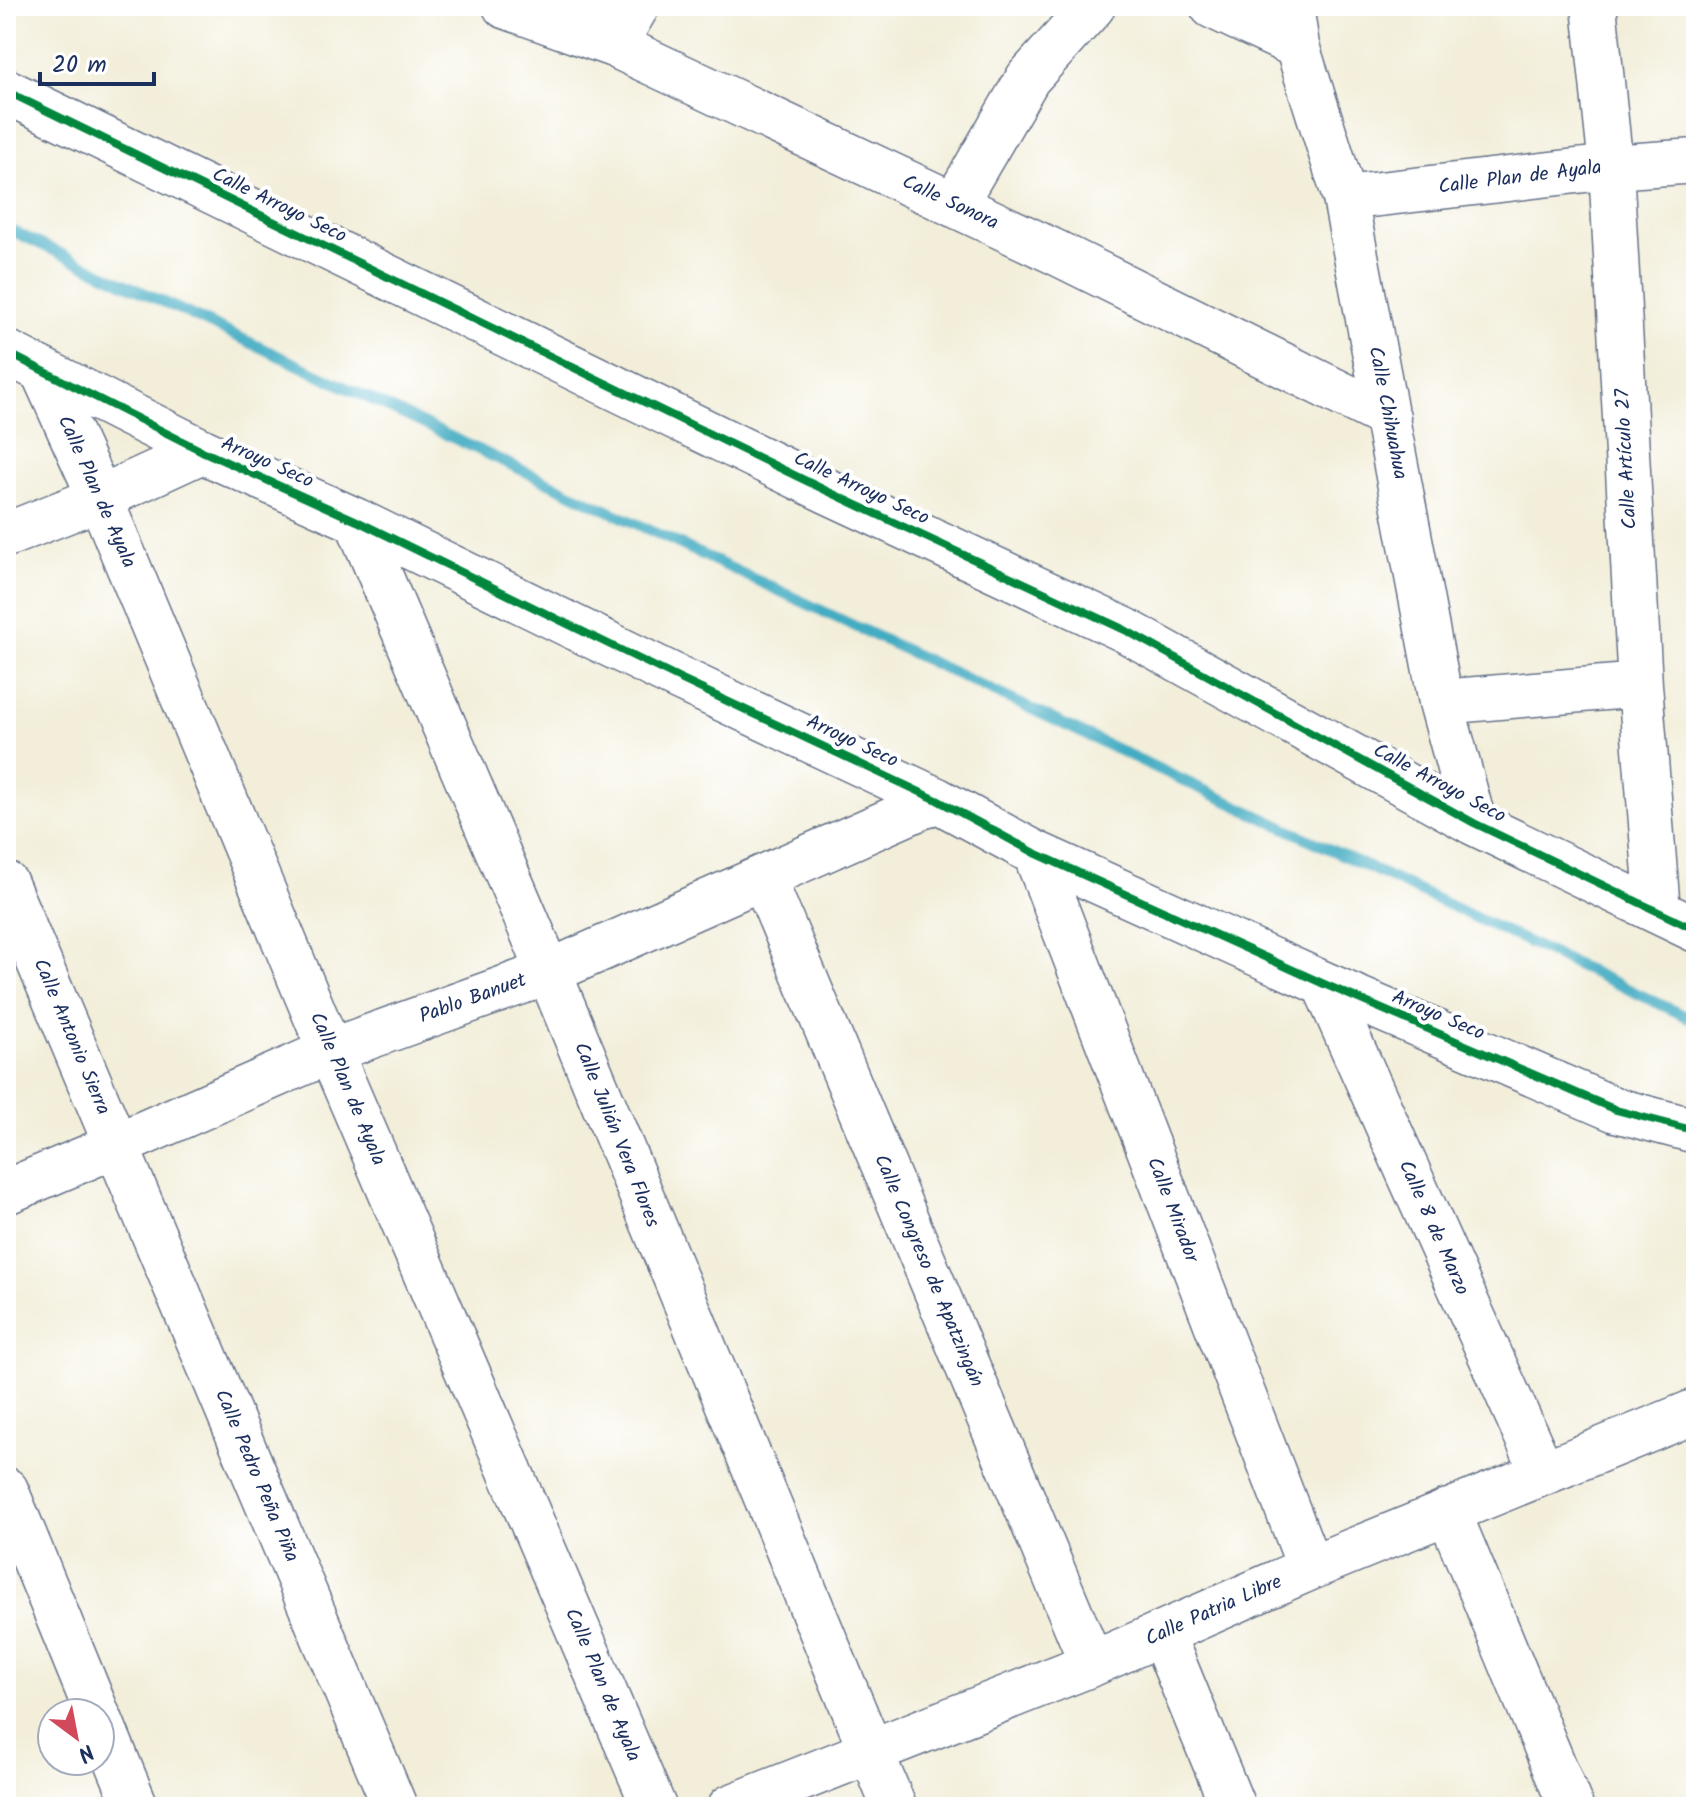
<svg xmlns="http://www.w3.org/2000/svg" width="1702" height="1813" viewBox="0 0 1702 1813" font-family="Kalam,sans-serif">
  <rect width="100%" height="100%" fill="#fff"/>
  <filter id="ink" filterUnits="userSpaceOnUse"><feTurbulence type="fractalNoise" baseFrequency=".0125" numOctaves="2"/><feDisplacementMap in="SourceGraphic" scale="16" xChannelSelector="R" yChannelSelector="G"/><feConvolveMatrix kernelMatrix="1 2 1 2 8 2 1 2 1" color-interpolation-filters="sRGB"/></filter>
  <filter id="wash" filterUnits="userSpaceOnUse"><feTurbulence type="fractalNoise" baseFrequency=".006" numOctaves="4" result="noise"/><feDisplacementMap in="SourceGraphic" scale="32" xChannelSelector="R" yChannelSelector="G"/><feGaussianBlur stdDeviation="1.8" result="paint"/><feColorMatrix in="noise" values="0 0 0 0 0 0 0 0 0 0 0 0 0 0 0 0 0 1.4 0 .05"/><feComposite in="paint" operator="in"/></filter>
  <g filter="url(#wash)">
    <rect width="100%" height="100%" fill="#f2eed9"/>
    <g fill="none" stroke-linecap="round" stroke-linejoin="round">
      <!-- stream -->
      <path stroke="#42acc2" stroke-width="11" d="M6 228 1696 1021"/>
    </g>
  </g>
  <g filter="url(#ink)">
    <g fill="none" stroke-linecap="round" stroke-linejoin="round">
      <!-- minor casing -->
      <g stroke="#667289" stroke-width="47">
        <path id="minor" d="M505 6 614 45 1055 252 1388 417
          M1212 6 1297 46
          M1291 6 1297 46 1345 198 1441 702 1474 823
          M1594 6 1611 167 1640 685 1658 911
          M614 45 637 6
          M6 91 827 491 1125 630 1474 823 1696 930
          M1345 198 1611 167 1696 161
          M954 205 1028 78 1093 6
          M6 352 202 451 357 521 678 678 937 800 1035 853 1324 984 1616 1110 1696 1131
          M42 370 100 498 330 1051 654 1807
          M357 521 549 972 894 1807
          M6 535 100 498 202 451
          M1441 702 1640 685
          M1035 853 1310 1568
          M763 877 1092 1664
          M6 884 395 1807
          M1324 984 1543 1473
          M6 1192 117 1145 330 1051 549 972 937 800
          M6 1490 97 1713
          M1448 1511 1571 1807
          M1162 1634 1233 1807
          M100 1719 136 1807
          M730 1807 1092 1664 1310 1568 1696 1411"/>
      </g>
      <!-- minor -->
      <use href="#minor" stroke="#fff" stroke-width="44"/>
      <!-- cycleway casing -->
      <g stroke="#fff" stroke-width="13">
        <path id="cycleway" d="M6 91 827 491 1125 630 1474 823 1696 930
          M6 352 202 451 357 521 678 678 937 800 1035 853 1324 984 1616 1110 1696 1131"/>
      </g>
      <!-- cycleway -->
      <use href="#cycleway" stroke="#00873e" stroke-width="8"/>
    </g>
  </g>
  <g text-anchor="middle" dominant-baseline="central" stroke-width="8" stroke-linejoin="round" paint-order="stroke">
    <!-- street labels -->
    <g font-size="20" fill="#1b2f5e" stroke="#fff">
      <text transform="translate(1520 178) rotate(-7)">Calle Plan de Ayala</text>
      <text transform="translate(950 203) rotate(25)">Calle Sonora</text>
      <text transform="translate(279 206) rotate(26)">Calle Arroyo Seco</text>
      <text transform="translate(1387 413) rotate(79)">Calle Chihuahua</text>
      <text transform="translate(1627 459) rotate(-93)">Calle Artículo 27</text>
      <text transform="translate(267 463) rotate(24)">Arroyo Seco</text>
      <text transform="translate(861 489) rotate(25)">Calle Arroyo Seco</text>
      <text transform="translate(96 492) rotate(66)">Calle Plan de Ayala</text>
      <text transform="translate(852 742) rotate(25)">Arroyo Seco</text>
      <text transform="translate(1439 784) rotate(28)">Calle Arroyo Seco</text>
      <text transform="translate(473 999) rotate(-20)">Pablo Banuet</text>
      <text transform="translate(1438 1016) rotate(23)">Arroyo Seco</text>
      <text transform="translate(71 1037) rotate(67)">Calle Antonio Sierra</text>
      <text transform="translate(347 1089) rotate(67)">Calle Plan de Ayala</text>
      <text transform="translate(616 1135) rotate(68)">Calle Julián Vera Flores</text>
      <text transform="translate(1172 1210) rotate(69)">Calle Mirador</text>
      <text transform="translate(1433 1228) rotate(66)">Calle 8 de Marzo</text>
      <text transform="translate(928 1271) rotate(67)">Calle Congreso de Apatzingán</text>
      <text transform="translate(256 1476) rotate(67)">Calle Pedro Peña Piña</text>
      <text transform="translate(1214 1611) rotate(-24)">Calle Patria Libre</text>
      <text transform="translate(602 1685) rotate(67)">Calle Plan de Ayala</text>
    </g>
  </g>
  <!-- margin -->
  <rect width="1702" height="1813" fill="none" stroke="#fff" stroke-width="32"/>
  <!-- north arrow -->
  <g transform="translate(76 1737) rotate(148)"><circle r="38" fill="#ffffff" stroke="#a4acbf" stroke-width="2"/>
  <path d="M0-6L14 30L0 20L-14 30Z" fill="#d1495b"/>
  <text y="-12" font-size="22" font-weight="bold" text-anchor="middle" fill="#1b2f5e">N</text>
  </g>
  <!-- scale -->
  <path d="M40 72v12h114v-12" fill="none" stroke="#1b2f5e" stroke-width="4"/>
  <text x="52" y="72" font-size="24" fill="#1b2f5e" stroke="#ffffff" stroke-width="6" paint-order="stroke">20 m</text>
</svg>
